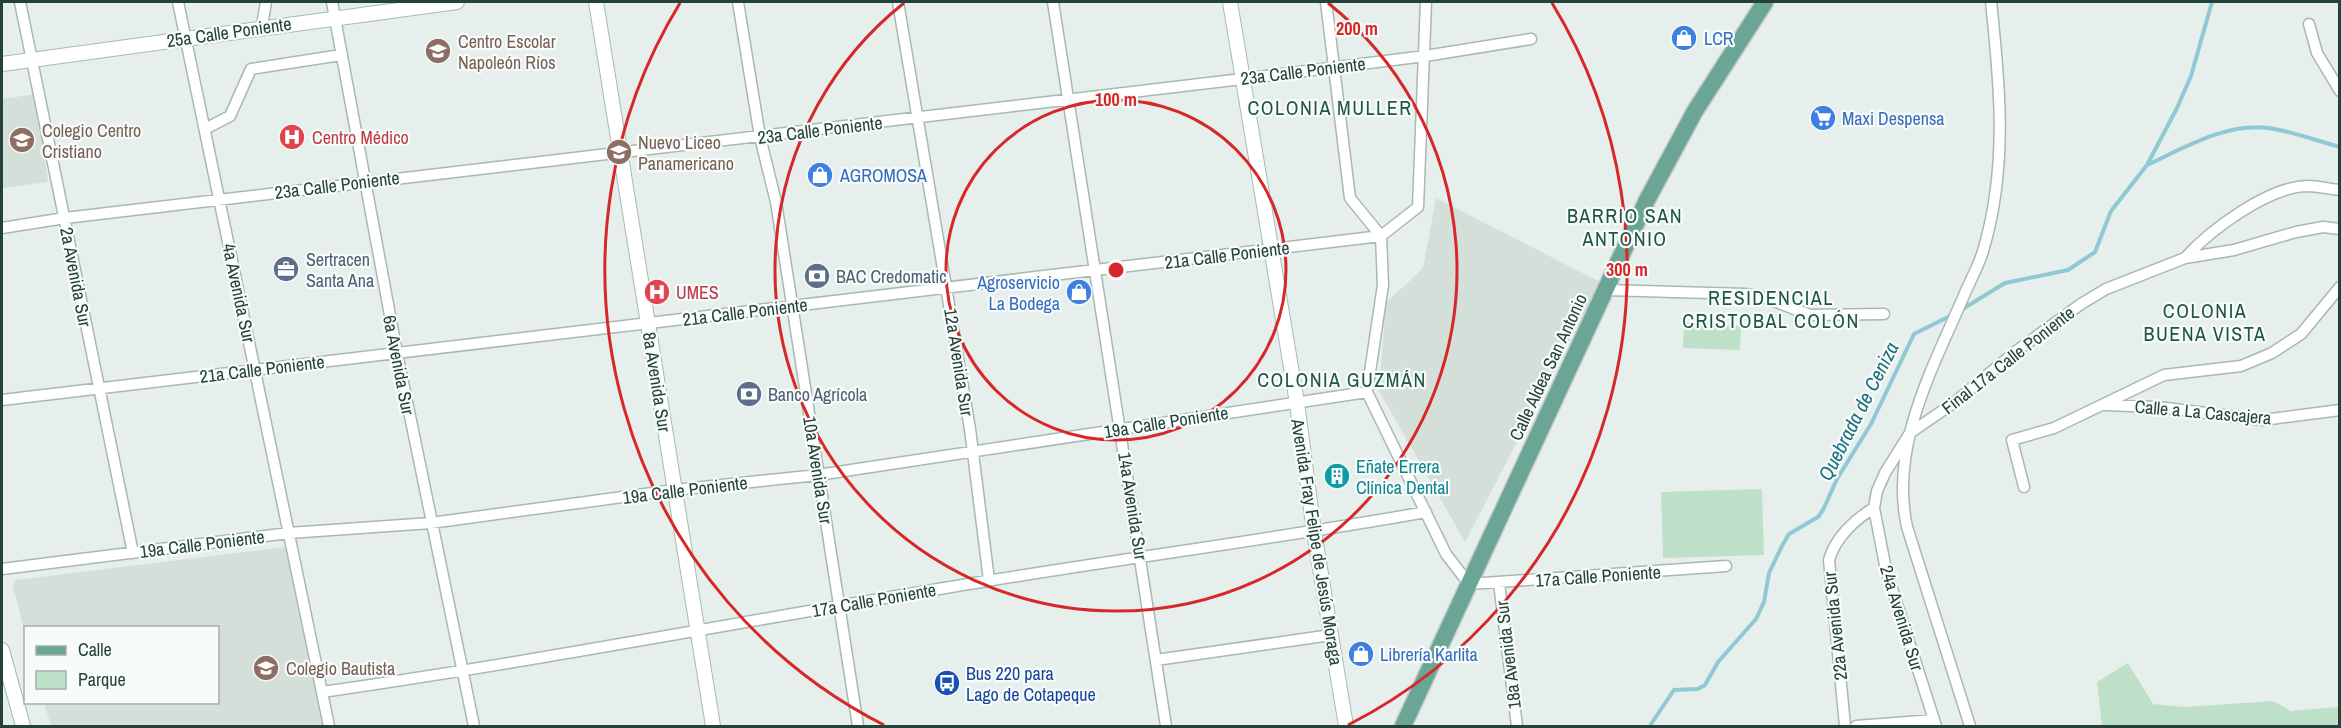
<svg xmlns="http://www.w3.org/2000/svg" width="2341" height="728" viewBox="0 0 2341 728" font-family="'Archivo Narrow',sans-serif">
  <rect width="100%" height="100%" fill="#e6efeb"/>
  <!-- built -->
  <path fill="#d4dfda" d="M36 94 48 182 2 188V99Z
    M1436 198 1600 282 1465 542 1379 391 1386 303 1423 268Z
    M284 547 288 550 326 726H51L44 703 218 702V628H26L25 633 13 586 15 580Z"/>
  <!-- green -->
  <path fill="#bfe0c8" d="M1684 324 1741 326 1740 350 1683 348Z
    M1762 489 1764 555 1663 558 1661 492Z
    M2128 663 2153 704 2185 707 2273 701 2291 711 2339 707V726H2102L2097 682Z"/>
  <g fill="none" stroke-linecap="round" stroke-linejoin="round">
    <!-- stream -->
    <path stroke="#8ec9d4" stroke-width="4" d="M2147 165C2184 148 2225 123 2268 128 2292 131 2317 141 2340 147
      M1961 310 2005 283 2068 270 2095 252 2111 211 2147 165 2177 108 2191 76 2212 2
      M1651 724 1674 690 1698 689 1705 685 1718 662 1756 619 1764 602 1769 573 1783 544 1789 534 1818 517 1823 510 1837 479 1871 424 1914 334 1952 315"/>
    <!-- street casing -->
    <g stroke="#a8b8b2" stroke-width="13">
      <path id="street" d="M20 2 133 553
        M178 2 329 726
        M332 2 397 353 474 726
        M738 2 760 137 776 202 858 726
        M898 2 970 429 989 580
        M1053 2 1166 726
        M1326 2 1350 198 1381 236
        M2309 24 2317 53 2340 91
        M262 26 266 2
        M205 129 230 116 251 69 341 55
        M2 228 65 218 1242 79 1425 56 1531 39
        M1381 236 1383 285 1367 392 1446 554 1469 584 1726 566
        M1381 236 1418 207 1426 2
        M2185 258C2210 230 2268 187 2307 186 2318 186 2329 189 2340 190
        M1606 290 1745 294 1766 298 1810 315 1884 314
        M2 400 1381 236
        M2105 405 2158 407 2263 420 2340 410
        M2024 487 2012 440 2054 428 2164 375 2241 366 2272 353 2301 334 2340 287
        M2 569 289 533 431 523 674 490 818 475 1367 392
        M1499 583 1517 726
        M1156 660 1331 635
        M322 692C545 660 765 617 987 581 1133 557 1280 538 1426 512
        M1845 726 1829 560C1835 538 1855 519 1874 508
        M1856 726 1934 720
        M1936 726 1886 570 1874 508 1877 491 1885 473 1910 433 1955 402 2015 352 2081 304 2106 289 2185 258 2234 250 2296 232 2323 227 2340 229
        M1970 726 1907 527C1889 445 1934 366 1965 293 1971 279 1979 265 1983 251 2008 168 2000 85 1991 2"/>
    </g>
    <!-- secondary casing -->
    <g stroke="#a4bbb3" stroke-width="16">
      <path id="secondary" d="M596 2 713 726
        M1230 2 1297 403 1314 532 1346 726
        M2 64 457 2
        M2 650 23 726"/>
    </g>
    <!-- primary casing -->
    <g stroke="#c2cac8" stroke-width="19">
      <path id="primary" d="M1403 726 1647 200 1695 111 1765 2"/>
    </g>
    <!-- street -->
    <use href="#street" stroke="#fff" stroke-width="10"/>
    <!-- secondary -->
    <use href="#secondary" stroke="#fff" stroke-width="14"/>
    <!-- primary -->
    <use href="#primary" stroke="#6aa596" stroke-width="16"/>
  </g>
  <!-- distance rings -->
  <g fill="none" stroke="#d62828" stroke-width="3">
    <circle cx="1116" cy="270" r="170"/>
    <path d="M1328 3A341 341 0 1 1 904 3"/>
    <path d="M884 725A511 511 0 0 1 680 3M1552 3A511 511 0 0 1 1348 725"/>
  </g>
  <!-- icons -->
  <defs>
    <g id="shop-disc" transform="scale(1.35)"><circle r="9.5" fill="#3f7fe0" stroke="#f7fbf9"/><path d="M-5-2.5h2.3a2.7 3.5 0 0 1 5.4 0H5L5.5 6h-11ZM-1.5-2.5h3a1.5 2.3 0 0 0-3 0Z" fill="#fff"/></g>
    <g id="school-disc" transform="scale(1.35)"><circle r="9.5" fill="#8d6e63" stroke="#f7fbf9"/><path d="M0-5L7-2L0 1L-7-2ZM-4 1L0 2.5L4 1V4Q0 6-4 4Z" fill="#fff"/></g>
    <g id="supermarket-disc" transform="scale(1.35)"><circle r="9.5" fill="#3f7fe0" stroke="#f7fbf9"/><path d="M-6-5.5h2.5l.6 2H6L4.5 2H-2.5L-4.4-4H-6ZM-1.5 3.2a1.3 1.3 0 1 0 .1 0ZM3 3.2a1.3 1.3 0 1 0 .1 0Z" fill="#fff"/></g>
    <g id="hospital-disc" transform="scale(1.35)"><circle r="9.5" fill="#e0444e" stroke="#f7fbf9"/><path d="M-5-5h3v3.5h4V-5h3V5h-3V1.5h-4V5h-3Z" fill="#fff"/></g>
    <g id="office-disc" transform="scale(1.35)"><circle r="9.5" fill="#5c6f8a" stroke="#f7fbf9"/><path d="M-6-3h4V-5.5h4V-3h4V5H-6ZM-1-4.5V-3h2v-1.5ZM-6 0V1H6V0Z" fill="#fff"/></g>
    <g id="bank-disc" transform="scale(1.35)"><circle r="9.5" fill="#5c6f8a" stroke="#f7fbf9"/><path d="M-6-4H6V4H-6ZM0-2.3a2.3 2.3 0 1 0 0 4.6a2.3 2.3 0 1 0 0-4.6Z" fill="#fff"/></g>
    <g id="building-disc" transform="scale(1.35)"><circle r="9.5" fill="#0f9aa8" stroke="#f7fbf9"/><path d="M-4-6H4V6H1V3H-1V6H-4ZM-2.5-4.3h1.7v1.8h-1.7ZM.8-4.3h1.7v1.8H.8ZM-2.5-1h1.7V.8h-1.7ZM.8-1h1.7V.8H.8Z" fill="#fff"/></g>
    <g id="bus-disc" transform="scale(1.35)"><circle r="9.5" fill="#1a4fb4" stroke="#f7fbf9"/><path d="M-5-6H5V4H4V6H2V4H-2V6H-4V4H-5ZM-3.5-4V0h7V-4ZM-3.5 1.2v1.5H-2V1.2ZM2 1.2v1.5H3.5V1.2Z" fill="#fff"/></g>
  </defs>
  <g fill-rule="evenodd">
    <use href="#shop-disc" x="1684" y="38"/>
    <use href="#school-disc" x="438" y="51"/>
    <use href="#supermarket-disc" x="1823" y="118"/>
    <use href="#hospital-disc" x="292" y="137"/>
    <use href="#school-disc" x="22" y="140"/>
    <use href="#school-disc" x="619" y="152"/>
    <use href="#shop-disc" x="820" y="175"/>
    <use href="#office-disc" x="286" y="269"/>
    <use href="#bank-disc" x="817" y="276"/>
    <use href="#hospital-disc" x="657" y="292"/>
    <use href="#shop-disc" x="1079" y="292"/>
    <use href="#bank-disc" x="749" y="394"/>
    <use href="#building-disc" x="1337" y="476"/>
    <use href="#shop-disc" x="1361" y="654"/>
    <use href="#school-disc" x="266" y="668"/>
    <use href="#bus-disc" x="947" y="683"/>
  </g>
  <g text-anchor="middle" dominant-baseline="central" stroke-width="4.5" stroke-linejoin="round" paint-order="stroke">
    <!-- street labels -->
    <g font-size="18" fill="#24423a" stroke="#f7fbf9">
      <text transform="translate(229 32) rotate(-8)">25a Calle Poniente</text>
      <text transform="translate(1303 71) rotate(-7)">23a Calle Poniente</text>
      <text transform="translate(820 130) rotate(-7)">23a Calle Poniente</text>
      <text transform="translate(337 185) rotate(-7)">23a Calle Poniente</text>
      <text transform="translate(1227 255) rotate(-7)">21a Calle Poniente</text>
      <text transform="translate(76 277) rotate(79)">2a Avenida Sur</text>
      <text transform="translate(239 293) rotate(78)">4a Avenida Sur</text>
      <text transform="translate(745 312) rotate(-7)">21a Calle Poniente</text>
      <text transform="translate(2008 360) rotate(-38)">Final 17a Calle Poniente</text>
      <text transform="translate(959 362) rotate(81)">12a Avenida Sur</text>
      <text transform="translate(399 365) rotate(79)">6a Avenida Sur</text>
      <text transform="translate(1548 367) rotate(-65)">Calle Aldea San Antonio</text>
      <text transform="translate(262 369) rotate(-7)">21a Calle Poniente</text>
      <text transform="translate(657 382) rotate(81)">8a Avenida Sur</text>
      <text transform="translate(2203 412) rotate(5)">Calle a La Cascajera</text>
      <text transform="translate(1166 422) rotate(-9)">19a Calle Poniente</text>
      <text transform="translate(818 470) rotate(81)">10a Avenida Sur</text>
      <text transform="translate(685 490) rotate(-7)">19a Calle Poniente</text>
      <text transform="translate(1133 506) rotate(81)">14a Avenida Sur</text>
      <text transform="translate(1317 542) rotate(81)">Avenida Fray Felipe de Jesús Moraga</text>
      <text transform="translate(202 544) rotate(-7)">19a Calle Poniente</text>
      <text transform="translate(1598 576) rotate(-4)">17a Calle Poniente</text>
      <text transform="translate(874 600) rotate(-10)">17a Calle Poniente</text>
      <text transform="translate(1902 618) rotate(73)">24a Avenida Sur</text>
      <text transform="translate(1835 626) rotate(-96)">22a Avenida Sur</text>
      <text transform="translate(1508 655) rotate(-97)">18a Avenida Sur</text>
    </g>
    <!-- shop labels -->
    <g font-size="18" fill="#366cbe" stroke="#f7fbf9" text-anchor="start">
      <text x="1704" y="38">LCR</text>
      <text x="1842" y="118">Maxi Despensa</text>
      <text x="840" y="175">AGROMOSA</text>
      <text x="1060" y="282" text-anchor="end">Agroservicio<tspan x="1060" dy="21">La Bodega</tspan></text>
      <text x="1380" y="654">Librería Karlita</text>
    </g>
    <!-- education labels -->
    <g font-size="18" fill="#785e54" stroke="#f7fbf9" text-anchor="start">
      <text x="458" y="41">Centro Escolar<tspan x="458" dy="21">Napoleón Ríos</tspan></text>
      <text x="42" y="130">Colegio Centro<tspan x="42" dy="21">Cristiano</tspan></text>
      <text x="638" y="142">Nuevo Liceo<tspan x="638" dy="21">Panamericano</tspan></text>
      <text x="286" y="668">Colegio Bautista</text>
    </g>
    <!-- health labels -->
    <g font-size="18" fill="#be3a42" stroke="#f7fbf9" text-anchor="start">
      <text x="312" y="137">Centro Médico</text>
      <text x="676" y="292">UMES</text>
    </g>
    <!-- service labels -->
    <g font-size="18" fill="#4e5e75" stroke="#f7fbf9" text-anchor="start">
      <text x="306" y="259">Sertracen<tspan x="306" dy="21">Santa Ana</tspan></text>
      <text x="836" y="276">BAC Credomatic</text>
      <text x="768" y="394">Banco Agrícola</text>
    </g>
    <!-- culture labels -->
    <g font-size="18" fill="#0d838f" stroke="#f7fbf9" text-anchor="start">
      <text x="1356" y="466">Eñate Errera<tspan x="1356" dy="21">Clínica Dental</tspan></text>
    </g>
    <!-- transit labels -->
    <g font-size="18" fill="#164399" stroke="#f7fbf9" text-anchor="start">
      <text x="966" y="673">Bus 220 para<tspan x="966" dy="21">Lago de Cotapeque</tspan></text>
    </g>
    <!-- neighbourhood labels -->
    <g font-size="20" letter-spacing="1.5" fill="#1f5548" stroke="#f7fbf9">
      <text x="1330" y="107">COLONIA MULLER</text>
      <text x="1625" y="215">BARRIO SAN<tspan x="1625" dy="23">ANTONIO</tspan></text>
      <text x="1771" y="297">RESIDENCIAL<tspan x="1771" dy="23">CRISTOBAL COLÓN</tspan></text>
      <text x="2205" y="310">COLONIA<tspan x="2205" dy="23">BUENA VISTA</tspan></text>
      <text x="1342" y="379">COLONIA GUZMÁN</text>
    </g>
    <!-- water labels -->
    <g font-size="20" font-style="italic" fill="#1c6f80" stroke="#f7fbf9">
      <text transform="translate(1858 411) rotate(-63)">Quebrada de Ceniza</text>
    </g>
  </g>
  <circle cx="1116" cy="270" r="9" fill="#d62828" stroke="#f7fbf9" stroke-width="3"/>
  <g font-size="18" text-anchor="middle" font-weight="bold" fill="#d62828" stroke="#f7fbf9" stroke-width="4.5" stroke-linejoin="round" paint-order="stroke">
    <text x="1357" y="35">200 m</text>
    <text x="1116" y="106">100 m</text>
    <text x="1627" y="276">300 m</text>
  </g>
  <!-- border -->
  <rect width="2341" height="728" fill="none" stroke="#24423a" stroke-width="6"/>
  <!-- legend -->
  <rect x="24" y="626" width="195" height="78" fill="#f7fbf9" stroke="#a3b1ad" stroke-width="1.5"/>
  <rect x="36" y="646" width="30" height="9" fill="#6aa596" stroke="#a3b1ad" stroke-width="1.5"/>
  <text x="78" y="656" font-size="18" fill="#24423a">Calle</text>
  <rect x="36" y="671" width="30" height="18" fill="#bfe0c8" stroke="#a3b1ad" stroke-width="1.5"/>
  <text x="78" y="686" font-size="18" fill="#24423a">Parque</text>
</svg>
